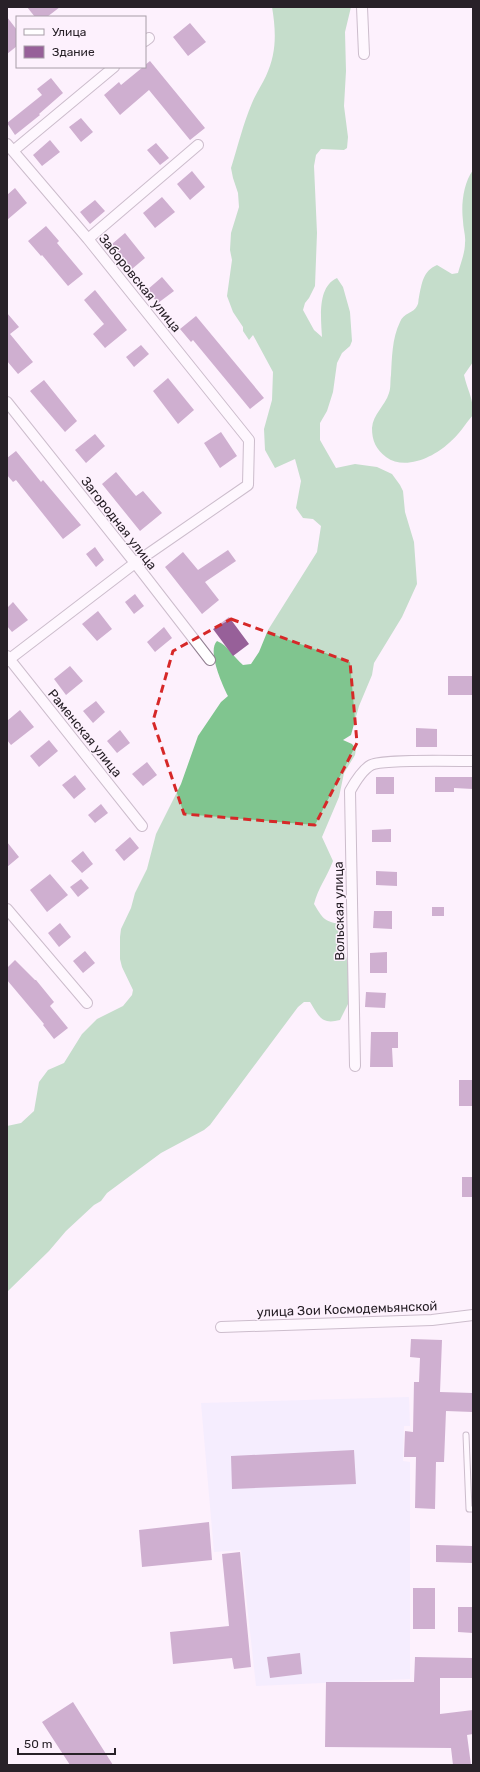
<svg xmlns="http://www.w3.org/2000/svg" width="480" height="1772" viewBox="0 0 480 1772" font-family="Rubik,sans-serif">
  <rect width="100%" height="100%" fill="#fdf1fd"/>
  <!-- medical -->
  <path fill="#ebe8fe" d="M409 1397 410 1426H404L403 1461 410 1462V1679L256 1686 241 1550 214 1552 201 1403Z"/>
  <!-- forest -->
  <path fill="#80c58f" d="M272 7H351L345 32 346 71 344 106 348 137 347 148 344 150 321 149 316 155 314 166 317 233 315 286 309 298 305 303 303 310 314 330 322 337C321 318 317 287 337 278L343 287 350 312 352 341 350 346 342 353 337 363 333 392 327 411 320 423V440L336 468 355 464 377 467 392 474 400 485 403 491 405 512 414 542 417 584 402 617 374 663 372 675 359 706 351 735 343 740 352 744 356 749 355 755 344 773 339 797 322 837 333 861C327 877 318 888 314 904 322 917 324 922 340 924L343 928V945L350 972V1000L340 1020C321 1025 319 1016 310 1002H304L298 1007 210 1125 204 1130 161 1153 107 1193 101 1201 94 1205 66 1231 49 1251 7 1292V1126L21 1123 34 1111 39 1082 48 1070 64 1063 82 1034 97 1019 123 1006 132 995 133 990 122 967 120 959V937L121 929 131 908 135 893 147 869 156 834 181 784 198 736 221 702 228 696C222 684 207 651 217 641 228 645 234 658 243 665L251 664 259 652 268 630 317 552 321 526 313 519 303 518 296 508 301 481 295 459 275 468 265 450 264 429 272 400 273 372 253 335 249 340 243 331V327L233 312 227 296 232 260 230 250 231 233 239 207 238 193 233 178 231 168C238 146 243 124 252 103 256 93 262 85 266 76 277 53 276 31 272 7Z
    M473 170V362L464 375C467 389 474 400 473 415 465 424 459 435 449 443 434 457 405 471 386 457 376 449 372 441 372 428 373 414 385 406 389 393 391 388 390 381 391 375 392 358 392 338 400 322 403 313 414 313 417 306 419 303 418 300 419 297 422 283 423 271 437 265L452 274 458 273C461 262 465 253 465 243 466 236 463 228 463 221 461 205 463 184 473 170Z"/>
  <!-- building -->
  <path fill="#976099" d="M27 7H60L47 17H35Z
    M7 17 17 30V46L7 54Z
    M190 23 206 42 188 56 173 37Z
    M150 61 205 128 190 140 149 90 120 115 104 95 119 82 121 85 143 67H145V65Z
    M51 78 63 93 39 114 40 115 15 135 7 123 42 95 37 89Z
    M81 118 93 132 81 142 69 127Z
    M50 140 60 152 42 166 33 155Z
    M156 143 169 158 160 165 147 150Z
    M192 171 205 187 190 200 177 184Z
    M15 188 27 203 7 220V195Z
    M162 197 175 212 155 228 143 213Z
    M95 200 105 211 90 224 80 212Z
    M46 226 59 241 57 243 83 274 68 286 42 255 41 256 28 241Z
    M125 233 145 258 132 269 112 244Z
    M162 277 174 291 158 303 147 290Z
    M95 290 127 330 105 348 93 334 104 324 84 300Z
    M7 313 19 327 10 334 33 362 18 374 7 361Z
    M196 316 264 398 250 409 193 340 191 342 180 329Z
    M141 345 149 354 134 367 126 357Z
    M168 378 194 410 178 424 153 391Z
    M44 380 77 421 65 432 30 391Z
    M221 432 237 456 220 468 204 443Z
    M95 434 105 446 86 463 75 450Z
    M16 451 41 482 43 480 81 525 63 539 16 480 13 482 7 475V458Z
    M116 472 136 496 143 491 162 513 140 531 102 484Z
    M95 547 104 560 96 567 86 554Z
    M228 550 236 561 205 582 219 600 202 614 165 567 183 552 198 570Z
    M135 594 144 606 134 614 125 602Z
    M13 602 28 620 12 632 7 626V608Z
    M98 611 112 629 97 641 82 624Z
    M229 617 249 644 233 656 213 629Z
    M164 627 172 638 155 652 147 642Z
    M70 666 83 681 66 695 54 679Z
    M448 676H473V695H448Z
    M96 701 105 712 93 723 83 711Z
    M20 710 34 727 11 745 7 740V721Z
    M416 728 437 729V747H416Z
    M120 730 130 743 117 753 107 741Z
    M49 740 58 751 39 767 30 756Z
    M147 762 157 775 143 786 132 774Z
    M75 775 86 789 74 799 62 785Z
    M376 777H394V794H376Z
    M435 777H473V789L454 788V792H435Z
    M101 804 108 813 95 823 88 815Z
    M391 829V842H372V830Z
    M130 837 139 848 124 861 115 850Z
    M7 842 19 857 7 867Z
    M83 851 93 864 82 873 71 861Z
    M376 871 397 872V886L376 885Z
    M50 874 68 895 47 912 30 890Z
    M81 879 89 888 78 897 70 887Z
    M432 907H444V916H432Z
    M374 911H392V929L373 928Z
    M60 923 71 937 59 947 48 933Z
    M85 951 95 963 83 973 73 961Z
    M387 952V973H370V953Z
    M15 960 35 980H36L54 1002 50 1006 68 1028 54 1039 43 1025 44 1024 7 980V968Z
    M366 992 386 993 385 1008 365 1007Z
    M371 1032H398V1048H392L393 1067H370Z
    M459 1080H473V1106H459Z
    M462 1177H473V1197H462Z
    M411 1339 442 1340 440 1392 473 1393V1412L446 1411 444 1462H436L435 1509 415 1508 416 1457H404L405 1431 413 1432 414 1382H419L420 1358 410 1357Z
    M354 1450 356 1484 232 1489 231 1456Z
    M209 1522 212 1560 142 1567 139 1530Z
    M436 1545 473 1546V1563L436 1562Z
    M240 1552 251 1667 234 1669 232 1658 173 1664 170 1632 229 1626 222 1554Z
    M413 1588H435V1629H413Z
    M458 1607H473V1633L458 1632Z
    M300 1653 302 1674 270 1678 267 1657Z
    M415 1657 473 1658V1678H440V1714L473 1710V1734L467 1735 471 1765H453L451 1748 325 1747 326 1682H414Z
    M73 1702 113 1765H70L42 1722Z"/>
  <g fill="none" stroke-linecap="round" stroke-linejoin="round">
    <!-- lane casing -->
    <g stroke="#907e90" stroke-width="7">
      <path id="lane" d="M466 1435 469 1509H473"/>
    </g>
    <!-- street casing -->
    <g stroke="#907e90" stroke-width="12">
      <path id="street" d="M362 7 364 54
        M145 41 149 38
        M7 144 88 239 249 440 248 485 135 563 7 661
        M13 151 114 67
        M88 239 198 145
        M7 402 135 563 210 660
        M7 656 142 826
        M7 909 87 1003
        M355 1066 350 791C355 782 362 770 371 765 382 759 456 761 473 761
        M221 1327 432 1320 473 1315"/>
    </g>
    <!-- lane -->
    <use href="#lane" stroke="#fff" stroke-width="5"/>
    <!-- street -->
    <use href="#street" stroke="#fff" stroke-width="10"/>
  </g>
  <!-- marked area -->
  <path d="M0 0H480V1772H0ZM231 619 350 662 357 743 315 825 184 814 153 721 173 651Z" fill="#fdf1fd" fill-opacity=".55" fill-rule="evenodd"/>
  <path fill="none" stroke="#d62828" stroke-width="3" stroke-dasharray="8 5" stroke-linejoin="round" d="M231 619 350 662 357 743 315 825 184 814 153 721 173 651Z"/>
  <g text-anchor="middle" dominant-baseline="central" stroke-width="3" stroke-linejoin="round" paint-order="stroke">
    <!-- street labels -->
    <g font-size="13" fill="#282128" stroke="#fdf1fd">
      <text transform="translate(140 283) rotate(51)">Заборовская улица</text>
      <text transform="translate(119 523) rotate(52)">Загородная улица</text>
      <text transform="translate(85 733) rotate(51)">Раменская улица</text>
      <text transform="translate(339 911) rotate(-91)">Вольская улица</text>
      <text transform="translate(347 1309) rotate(-2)">улица Зои Космодемьянской</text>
    </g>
  </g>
  <!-- border -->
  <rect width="480" height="1772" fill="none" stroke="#282128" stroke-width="16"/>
  <!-- legend -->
  <rect x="16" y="16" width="130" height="52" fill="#fdf1fd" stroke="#a89ea8"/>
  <rect x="24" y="29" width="20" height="6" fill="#ffffff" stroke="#a89ea8"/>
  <text x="52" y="36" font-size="12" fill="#282128">Улица</text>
  <rect x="24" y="46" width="20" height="12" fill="#976099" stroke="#a89ea8"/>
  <text x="52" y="56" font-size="12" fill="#282128">Здание</text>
  <!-- scale -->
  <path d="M18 1748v6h97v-6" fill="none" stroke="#282128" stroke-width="2"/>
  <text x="24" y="1748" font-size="12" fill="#282128" stroke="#fdf1fd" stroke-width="3" paint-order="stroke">50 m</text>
</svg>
